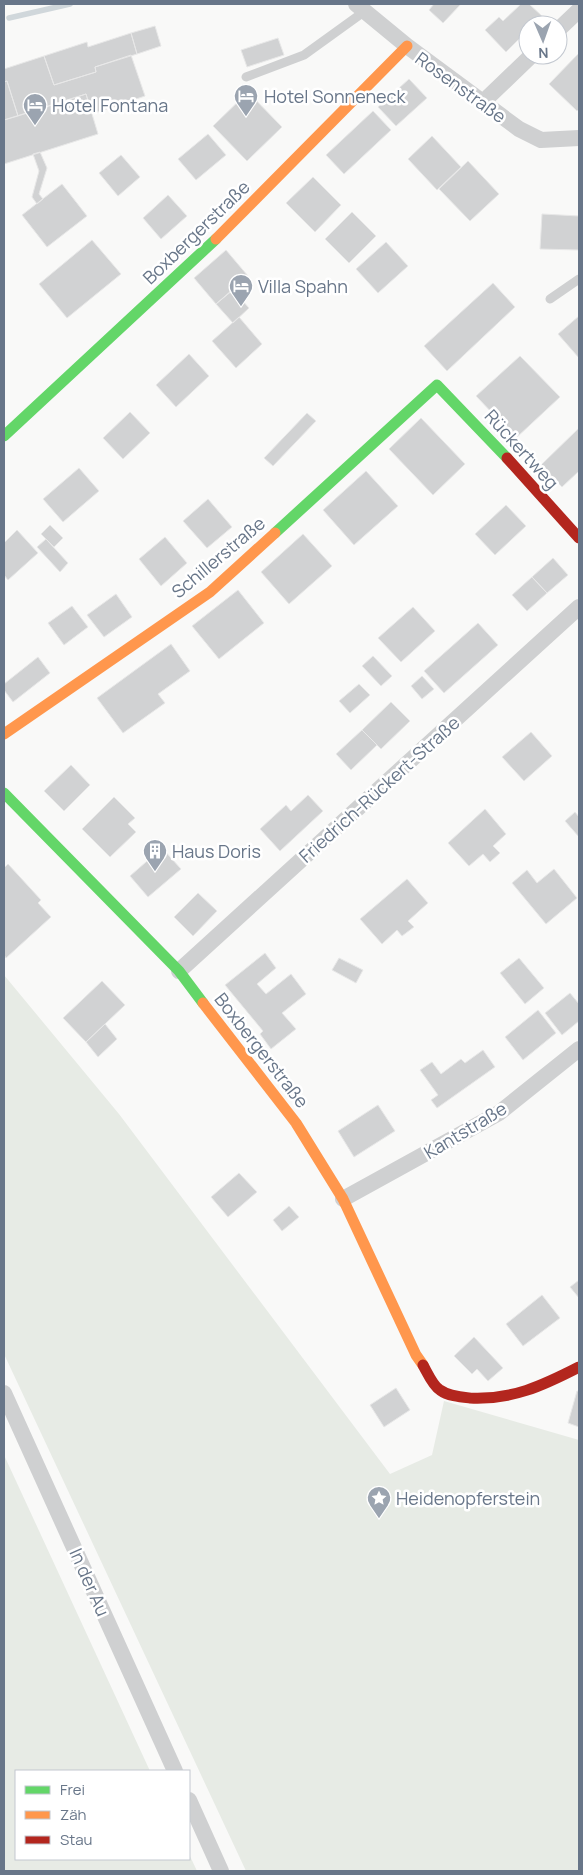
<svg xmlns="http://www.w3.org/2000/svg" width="583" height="1875" viewBox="0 0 583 1875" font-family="Manrope,sans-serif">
  <rect width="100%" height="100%" fill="#f9f9f8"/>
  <!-- green -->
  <path fill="#e7ebe5" d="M4 975 119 1114 390 1474 432 1455 444 1401 579 1440V1871H246L4 1354Z
    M4 1455 150 1771H16V1859H189V1854L197 1871H4Z"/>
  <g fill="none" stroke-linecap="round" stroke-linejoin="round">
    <!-- stream -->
    <path stroke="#d0d7db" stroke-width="5.5" d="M9 18 70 4"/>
  </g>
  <!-- building -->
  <path fill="#d1d2d3" stroke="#e8e8e8" d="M434 4H461L443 23 429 10Z
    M521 4H529L542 16 533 25H528V30L506 52 485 30 499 17 503 21Z
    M155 26 161 46 137 54 131 33Z
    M131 33 137 54 95 67 96 72 54 85 44 56 87 42 88 47Z
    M278 38 284 55 247 67 241 50Z
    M579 53V109L577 111 549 84Z
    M131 55 145 96 92 114 86 94 18 116 7 81 4 82V69L44 56 54 85 96 72 95 67Z
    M409 79 427 98 396 126 378 107Z
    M7 81 18 116 4 120V82Z
    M248 92 282 127 247 161 213 126Z
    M86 94 98 134 4 164V120Z
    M373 111 391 130 344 174 326 155Z
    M208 134 226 155 196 180 178 159Z
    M432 136 461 167 437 190 408 159Z
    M40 152 47 168 39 194 43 199 37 204 32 197 39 171 33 154Z
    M121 155 140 177 118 196 99 173Z
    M468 161 499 194 470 221 439 189Z
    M313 177 341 205 315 232 286 203Z
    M62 184 87 216 47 247 22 215Z
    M168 195 187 216 161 239 143 218Z
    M352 212 376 236 349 263 325 239Z
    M542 214 579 216V250L540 249Z
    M92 240 121 274 67 318 39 284Z
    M386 242 408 266 378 293 356 269Z
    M226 250 248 276 216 304 194 278Z
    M493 283 515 307 447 371 424 346Z
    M233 290 249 308 233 323 216 304Z
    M579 316V358L558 334Z
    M239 317 262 344 236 368 212 341Z
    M189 354 209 376 176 407 156 385Z
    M520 356 560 397 516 438 476 396Z
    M130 412 150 433 123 459 103 438Z
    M307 413 316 421 273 466 264 458Z
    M421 418 465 464 433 495 389 449Z
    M579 428V471L562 487 541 465Z
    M79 468 99 491 63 522 43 499Z
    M366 471 398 506 354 545 323 510Z
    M208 499 232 527 207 548 183 521Z
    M506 505 526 526 495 555 475 534Z
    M50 525 63 538 54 547 41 534Z
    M17 530 38 553 8 580 4 575V543Z
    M303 534 332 566 289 604 261 572Z
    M165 537 187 563 161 586 139 559Z
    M46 539 68 563 60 572 37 547Z
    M553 558 568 575 547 593 532 577Z
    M532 577 547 593 527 611 512 595Z
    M238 590 264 623 219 659 192 626Z
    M116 594 132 617 104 637 87 615Z
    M72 606 88 627 64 645 48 623Z
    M413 607 435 631 401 662 378 638Z
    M478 623 498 645 444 693 424 671Z
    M171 644 190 671 158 694 165 703 123 733 97 698Z
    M373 656 392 676 381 686 362 666Z
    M38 657 50 673 13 702 4 690V684Z
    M422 676 434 689 422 699 411 686Z
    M359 684 370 695 350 713 339 701Z
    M391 702 410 721 381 749 362 730Z
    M362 730 377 745 351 770 336 754Z
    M531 732 552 756 524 781 502 757Z
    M71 765 90 785 64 811 44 791Z
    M308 795 323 811 280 851 260 829 286 805 291 811Z
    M114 797 135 818 128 824 136 832 110 857 82 829Z
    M485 809 506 834 493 846 500 853 490 862 483 854 469 866 448 843Z
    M575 812 579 817V837L565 821Z
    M162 848 181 869 148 897 130 876Z
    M8 864 41 900 38 903 51 917 6 958 4 955V868Z
    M554 869 577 898 546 924 512 883 527 870 537 883Z
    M407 879 428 903 408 921 414 927 402 936 397 930 382 944 360 919Z
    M198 893 217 911 193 936 174 917Z
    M265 953 276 968 257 984 266 994 291 974 306 994 282 1013 296 1029 271 1049 260 1034 263 1031 225 985Z
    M339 958 363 970 356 983 332 970Z
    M519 958 544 988 525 1004 500 973Z
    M102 981 125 1005 86 1042 63 1018Z
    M570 993 579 1004V1021L562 1035 545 1013Z
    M538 1010 556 1033 523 1060 505 1037Z
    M105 1024 117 1039 98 1057 86 1042Z
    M483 1050 495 1067 437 1108 431 1100 438 1095 420 1070 432 1062 441 1074 461 1059 465 1063Z
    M378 1105 395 1131 354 1157 338 1131Z
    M239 1173 257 1192 228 1217 211 1197Z
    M289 1206 299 1217 282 1231 273 1220Z
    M579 1280V1298L570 1287Z
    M542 1295 560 1318 523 1346 506 1324Z
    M474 1337 503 1368 488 1381 477 1369 472 1374 454 1356Z
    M396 1388 410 1410 384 1427 370 1405Z
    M577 1391H579V1427L568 1423Z"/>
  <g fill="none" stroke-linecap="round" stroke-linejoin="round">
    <!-- lane -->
    <path stroke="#cfd0d1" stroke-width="9" d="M246 77 304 55 365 11
      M550 299 579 279"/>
    <!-- street -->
    <path stroke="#cfd0d1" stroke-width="16" d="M356 4 407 46 519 129 541 140 579 138
      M558 30 579 10
      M482 103 532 55
      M179 971 579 607
      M343 1199 499 1113 579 1049
      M4 1393 175 1771
      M189 1800 221 1871"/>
    <!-- fast -->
    <path stroke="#63d668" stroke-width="11" d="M4 436 216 239
      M275 533 437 385 507 458
      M4 793 179 971 203 1003"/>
    <!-- slow -->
    <path stroke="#ff974d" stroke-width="11" d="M216 239 407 46
      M4 734 210 592 275 533
      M203 1003 296 1123 343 1199 416 1355 423 1365"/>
    <!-- jam -->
    <path stroke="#b3261e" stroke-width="11" d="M507 458 579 538
      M423 1365C427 1372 433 1386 440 1390 448 1396 460 1397 470 1398 512 1400 542 1386 579 1367"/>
  </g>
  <!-- icons -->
  <defs>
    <g id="hotel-pin" transform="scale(1.25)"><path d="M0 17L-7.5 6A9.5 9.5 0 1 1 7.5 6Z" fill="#9ba4b0" stroke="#fff"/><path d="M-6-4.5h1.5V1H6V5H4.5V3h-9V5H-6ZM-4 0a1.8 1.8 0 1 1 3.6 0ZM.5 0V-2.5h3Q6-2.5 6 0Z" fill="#fff"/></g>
    <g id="building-pin" transform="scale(1.25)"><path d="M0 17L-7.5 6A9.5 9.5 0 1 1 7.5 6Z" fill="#9ba4b0" stroke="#fff"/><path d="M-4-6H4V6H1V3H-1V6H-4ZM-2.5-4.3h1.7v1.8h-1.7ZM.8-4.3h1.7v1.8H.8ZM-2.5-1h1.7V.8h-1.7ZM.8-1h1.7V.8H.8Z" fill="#fff"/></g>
    <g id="sight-pin" transform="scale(1.25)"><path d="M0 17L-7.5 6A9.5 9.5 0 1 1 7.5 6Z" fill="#9ba4b0" stroke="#fff"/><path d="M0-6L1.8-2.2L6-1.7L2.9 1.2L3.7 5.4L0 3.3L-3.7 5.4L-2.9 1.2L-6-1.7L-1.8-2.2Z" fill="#fff"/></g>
  </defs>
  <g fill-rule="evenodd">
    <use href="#hotel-pin" x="246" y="96"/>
    <use href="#hotel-pin" x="35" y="105"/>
    <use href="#hotel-pin" x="241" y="286"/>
    <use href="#building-pin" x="155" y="851"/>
    <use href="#sight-pin" x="379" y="1498"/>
  </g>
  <g text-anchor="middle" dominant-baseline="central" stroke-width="5" stroke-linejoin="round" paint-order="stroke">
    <!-- street labels -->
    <g font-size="18" fill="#687689" stroke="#fff">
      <text transform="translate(461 87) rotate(36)">Rosenstraße</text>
      <text transform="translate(196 232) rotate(-44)">Boxbergerstraße</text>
      <text transform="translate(522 449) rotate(48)">Rückertweg</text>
      <text transform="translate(218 557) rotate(-40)">Schillerstraße</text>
      <text transform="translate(379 789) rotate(-42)">Friedrich-Rückert-Straße</text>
      <text transform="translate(262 1050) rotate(52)">Boxbergerstraße</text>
      <text transform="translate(465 1130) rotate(-31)">Kantstraße</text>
      <text transform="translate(90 1582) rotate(66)">In der Au</text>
    </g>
    <!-- poi labels -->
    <g font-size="18" fill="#687689" stroke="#fff" text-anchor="start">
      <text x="264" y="96">Hotel Sonneneck</text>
      <text x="52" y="105">Hotel Fontana</text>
      <text x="258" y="286">Villa Spahn</text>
      <text x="172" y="851">Haus Doris</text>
      <text x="396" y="1498">Heidenopferstein</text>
    </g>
  </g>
  <!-- border -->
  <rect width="583" height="1875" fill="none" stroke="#687689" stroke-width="10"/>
  <!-- legend -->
  <rect x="15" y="1770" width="175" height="90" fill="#ffffff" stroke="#c3c8d0"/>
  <rect x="25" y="1786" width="25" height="8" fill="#63d668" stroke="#c3c8d0"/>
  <text x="60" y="1795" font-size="15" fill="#687689">Frei</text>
  <rect x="25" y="1811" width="25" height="8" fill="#ff974d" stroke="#c3c8d0"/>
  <text x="60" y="1820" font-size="15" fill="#687689">Zäh</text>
  <rect x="25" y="1836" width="25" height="8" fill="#b3261e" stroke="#c3c8d0"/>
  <text x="60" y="1845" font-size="15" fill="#687689">Stau</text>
  <!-- north arrow -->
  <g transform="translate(543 40) rotate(178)"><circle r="24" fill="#ffffff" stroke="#c3c8d0"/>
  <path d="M0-4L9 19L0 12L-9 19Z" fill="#9ba4b0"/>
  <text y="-8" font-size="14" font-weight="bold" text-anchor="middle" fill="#687689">N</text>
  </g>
</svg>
